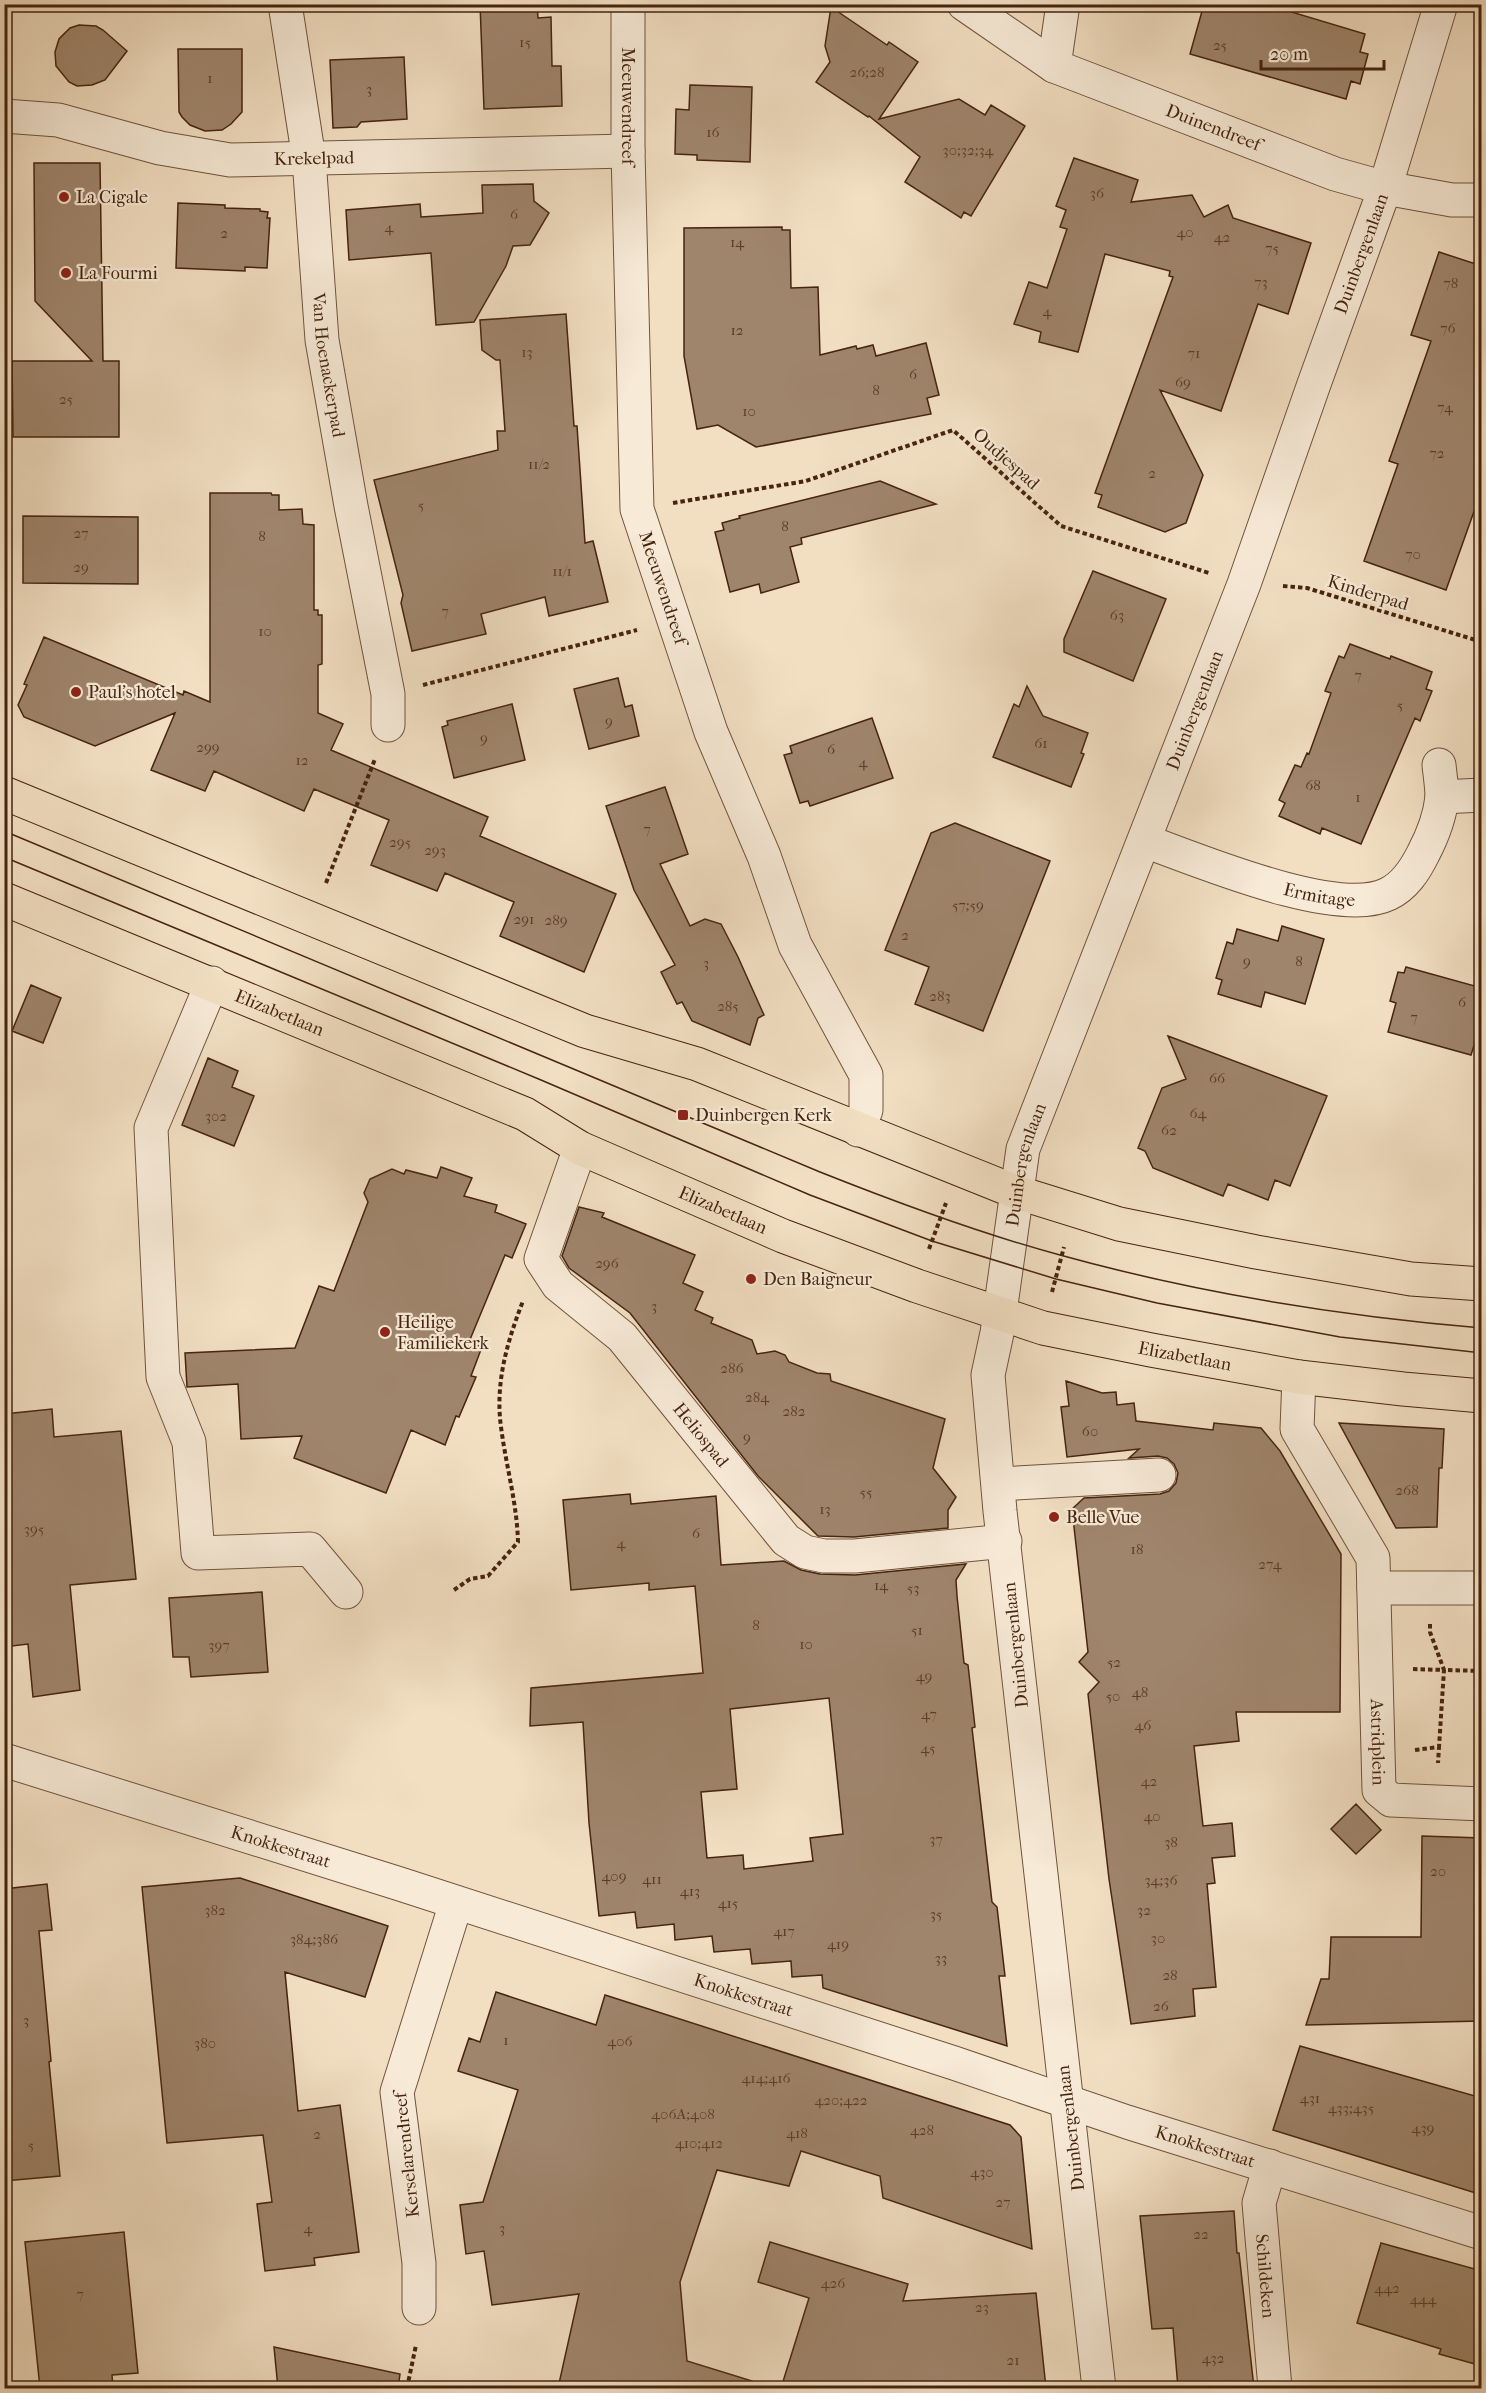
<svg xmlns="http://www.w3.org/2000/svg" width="1486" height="2393" viewBox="0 0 1486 2393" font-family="'IM FELL French Canon',serif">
  <rect width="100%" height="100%" fill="#f2dfc2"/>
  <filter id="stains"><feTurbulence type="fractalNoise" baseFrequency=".00333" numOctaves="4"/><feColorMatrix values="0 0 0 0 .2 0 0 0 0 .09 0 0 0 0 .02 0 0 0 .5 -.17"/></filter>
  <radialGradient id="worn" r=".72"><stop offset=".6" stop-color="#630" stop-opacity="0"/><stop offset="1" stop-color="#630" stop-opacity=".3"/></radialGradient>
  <!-- building -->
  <path fill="#9f856c" stroke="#46240f" stroke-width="1.5" fill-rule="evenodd" d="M480 4H537L538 18 551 17 552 66H561L562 106 484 109Z
    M1204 4H1265L1365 34 1360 52 1368 54 1360 84 1351 81 1346 99 1190 54Z
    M831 7 887 45 889 42 918 62 879 119 959 99 985 115 991 105 1025 126 971 216 964 212 961 218 905 182 920 157 869 116 868 117 816 82 830 62 825 46Z
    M79 25 96 26 103 30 127 51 105 80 92 85 77 86 69 82 56 66 55 52 59 39 70 28Z
    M178 49H242V112L231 124 222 130 205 131 190 125 182 117 179 112Z
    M404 57 407 119 361 122 357 127 333 128 330 60Z
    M690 85 752 87 750 162 697 160V155L675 154 676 109 689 110Z
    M1074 158 1138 180 1131 202 1192 195 1204 217 1228 205 1233 218 1311 243 1288 314 1258 304 1221 411 1160 390 1203 475 1186 523 1165 532 1098 507 1102 495 1095 493 1173 277 1169 276 1170 271 1105 254 1078 352 1039 342 1041 332 1014 324 1029 282 1047 288 1067 229 1060 227 1066 210 1056 206Z
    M34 163H100L103 361H119V437H13L12 361H92L35 301Z
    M533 184 534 201 549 213 530 245 513 246 506 266 474 322 436 325 431 253 349 260 346 210 420 204 421 217 483 213 482 185Z
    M178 203 225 205V208L260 209V211L268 212 267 218H270L267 268 245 267V271L176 268Z
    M782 227V230H790L791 288 818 287 820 355 856 346 857 349 873 345 876 356 926 343 939 395 927 398 931 414 756 447 718 425 697 429 684 356V228Z
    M1439 252 1482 266V489L1446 590 1364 561 1398 464 1389 461 1431 341 1411 335Z
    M566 314 574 426H577L585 543 593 541 608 602 549 616 545 597 481 614 486 634 412 651 401 603 403 595 374 480 498 450 497 431H505L500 360H496L482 350 480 320Z
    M880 481 936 504 801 538 802 544 790 547 799 582 761 593 759 584 730 592 715 532 724 530 722 523 740 518 739 516Z
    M210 493H271L272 495H279V510L302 509 303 524 314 525V610H318V615H322V664L318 665V713L343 724 331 750 488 817 480 836 616 894 584 972 500 936 514 902 445 873 437 891 371 865 389 820 314 789 304 811 214 771 205 791 151 770 175 713 95 746 24 717 18 705 27 685 24 684 44 637 183 695 184 691 210 702Z
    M23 516 138 517V584L23 583Z
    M1093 571 1166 599 1133 681 1064 652V639Z
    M1350 644 1390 659 1391 656 1432 672 1426 689 1432 691 1420 721 1415 718 1361 844 1322 828 1320 834 1279 816 1285 803 1279 800 1295 765 1301 767 1307 753 1309 754 1331 693 1325 691 1339 656 1344 658Z
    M618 678 625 707 632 705 639 736 589 749 574 689Z
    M1027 686 1043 716 1088 733 1081 753 1084 754 1071 787 993 757 1014 704 1019 707Z
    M512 704 525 760 454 778 442 727 448 725 447 721Z
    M872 718 893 778 810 806 808 801 800 803 784 755 792 753 790 746Z
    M665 787 688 854 660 864 690 926 705 919 721 924 738 957 764 1015 758 1018 750 1045 692 1021 682 1002 677 1004 661 972 675 965 634 890 606 806Z
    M955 823 1050 861 983 1031 915 1004 929 967 885 950 931 833Z
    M1282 926 1324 939 1305 1004 1265 992 1261 1007 1218 994 1222 980 1216 978 1227 942 1233 944 1237 929 1278 941Z
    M1406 967 1482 988V1020L1471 1055 1388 1032 1396 1003 1390 1001 1398 972 1404 973Z
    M31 985 61 998 43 1043 12 1031Z
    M1168 1036 1327 1096 1290 1186 1275 1180 1268 1200 1228 1184 1223 1196 1153 1168 1145 1151 1138 1148 1162 1088 1186 1079Z
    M208 1058 238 1071 232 1087 254 1096 234 1146 182 1125Z
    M441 1167 472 1178 464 1196 497 1205 495 1212 526 1224 512 1258 505 1255 469 1342 482 1347 471 1376 476 1377 459 1417 456 1416 445 1445 411 1430 386 1493 294 1458 302 1436 241 1439 238 1384 187 1387 185 1353 295 1348 319 1286 334 1291 368 1202 364 1193 370 1179 392 1169 404 1174 406 1170 437 1178Z
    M579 1207 604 1213 602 1217 695 1255 683 1283 703 1292 695 1310 713 1318 711 1323 752 1340 757 1354 775 1351 785 1355 789 1362 817 1373 830 1374 831 1381 945 1419 933 1468 956 1497 948 1510V1528L854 1537 818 1536 758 1476 630 1313 569 1268 562 1256Z
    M1066 1381 1102 1393 1116 1392 1117 1405 1134 1403 1136 1421 1213 1430 1214 1423 1261 1428 1280 1451 1341 1554 1340 1712H1236L1239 1741 1194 1746 1203 1826 1232 1823 1235 1856 1212 1858 1215 1883 1207 1884 1216 1987 1193 1989 1195 2016 1131 2024 1109 1879 1088 1694 1099 1682 1079 1662 1088 1652 1072 1509 1084 1498 1160 1494 1169 1491 1176 1483 1178 1473 1174 1464 1167 1458 1158 1456 1129 1458 1139 1449 1067 1457 1061 1407 1069 1406Z
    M52 1409 54 1437 121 1431 136 1579 70 1585 80 1690 33 1697 28 1644 4 1647V1414Z
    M1339 1423 1444 1429 1442 1468H1439L1437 1527 1396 1528Z
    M630 1494 631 1504 716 1496 721 1565 784 1561 801 1570 820 1574 855 1575 966 1564 956 1580 957 1596 964 1663 968 1665 975 1727 972 1728 992 1902 997 1907 1005 1976H999L1007 2046 823 1988 822 1975 792 1977 791 1961 752 1964 750 1949 714 1952 712 1936 675 1940 674 1924 637 1928 635 1912 599 1916 589 1823 583 1722 530 1726 531 1688 703 1673 695 1586 649 1590V1583L571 1590 563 1500ZM829 1698 843 1834 810 1838 813 1861 744 1869 743 1855 707 1858 701 1792 737 1789 730 1709Z
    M262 1592 268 1672 191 1677 189 1657H173L169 1598Z
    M1356 1804 1381 1830 1356 1854 1331 1829Z
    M1422 1836 1482 1838V2021L1306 2025 1321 1979H1329L1331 1937H1421Z
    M240 1878 388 1926 365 1997 285 1972 298 2111 340 2105 359 2252 314 2258 315 2265 265 2271 257 2204 272 2202 263 2135 167 2143 142 1887Z
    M47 1884 52 1930 39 1931 51 2061 49 2062 60 2176 4 2181V1889Z
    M496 1992 596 2025 605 1995 1010 2125 1021 2137 1032 2249 883 2198 880 2176 801 2151 789 2186 717 2170 680 2282 687 2361 752 2381 751 2388H558L579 2294 492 2305 484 2251 466 2254 460 2205 483 2202 518 2090 458 2071 469 2038 480 2042Z
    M1300 2046 1482 2098V2195L1273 2130Z
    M1234 2211 1237 2253H1239L1254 2388H1178L1173 2328 1152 2329 1140 2216Z
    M124 2232 138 2373 112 2375 113 2388H40L25 2242Z
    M770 2242 908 2284 903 2301 1036 2293 1046 2388H781L809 2298 758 2282Z
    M1381 2243 1482 2271V2366L1439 2354 1441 2349 1357 2323Z
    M274 2347 400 2374 398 2388H278Z"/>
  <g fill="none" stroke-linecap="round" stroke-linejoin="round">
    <!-- minor casing -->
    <g stroke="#71533c" stroke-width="35">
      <g id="minor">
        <path id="s1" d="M285 4 309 159 322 340 351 506 388 694V725"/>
        <path id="s2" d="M628 4V151L637 509 711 732 764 856 795 945 866 1075V1110L858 1130"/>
        <path id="s3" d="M964 4 1054 66 1335 174 1385 188 1452 200H1482"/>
        <path d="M1054 66 1063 4"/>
        <path id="s4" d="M4 116 58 120 160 148 230 160 628 151"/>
        <path d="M1442 797 1482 795"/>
        <path id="s5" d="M1145 841C1198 860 1337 919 1388 894 1405 886 1415 870 1423 854 1432 837 1440 816 1442 797 1442 787 1440 775 1439 765"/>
        <path d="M212 983 151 1128 163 1377 189 1442 198 1553 310 1549 346 1592"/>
        <path id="s6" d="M580 1148 541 1259 558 1285 622 1337 786 1540 805 1552 824 1556H855L1005 1541"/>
        <path id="s7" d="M1299 1377 1297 1429 1373 1558 1379 1790 1391 1800 1482 1804"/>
        <path d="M999 1484 1159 1475"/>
        <path d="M1374 1588H1482"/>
        <path id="s8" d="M4 1760 400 1884 954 2063 1127 2122 1482 2233"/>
        <path id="s9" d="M1270 2166 1259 2203 1275 2388"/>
        <path d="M419 2308V2263L397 2092 456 1903"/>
        <path id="s10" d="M1099 2388 1000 1511 988 1375 997 1333 1023 1149 1244 584 1314 384 1385 188 1441 4"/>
      </g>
    </g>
    <!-- major casing -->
    <g stroke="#46240f" stroke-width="35">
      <g id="major">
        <path d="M4 793 585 1031 697 1064 1016 1192 1119 1224 1256 1252 1411 1279 1482 1284"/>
        <path id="s11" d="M4 899 525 1114 580 1148 783 1236 917 1286 1043 1328 1151 1350 1299 1377 1403 1389 1482 1396"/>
      </g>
    </g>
    <!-- path -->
    <path stroke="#46240f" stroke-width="4" stroke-dasharray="4.5 3" stroke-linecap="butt" d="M673 503 806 481 953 430 1061 526 1209 573
      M1283 586 1307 588 1482 642
      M423 685 637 630
      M326 883 375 759
      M929 1249 946 1203
      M1052 1292 1064 1247
      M454 1590 470 1579 488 1576 518 1542C517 1503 506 1466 501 1427 495 1383 507 1342 523 1301
      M1430 1624V1632L1444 1670 1482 1671
      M1413 1669 1444 1670 1439 1747
      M1415 1750 1439 1747 1438 1763
      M407 2388 416 2345"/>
    <!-- minor -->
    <use href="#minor" stroke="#f7ead7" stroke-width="33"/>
    <!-- major -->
    <use href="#major" stroke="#f2dfc2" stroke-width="33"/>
    <!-- tram -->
    <path stroke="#46240f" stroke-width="1.5" d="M4 831 820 1172C898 1203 978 1233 1060 1255 1197 1293 1340 1316 1482 1328
      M4 857 541 1080 810 1195 932 1241 1056 1279 1157 1303 1340 1337 1482 1353"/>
  </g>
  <!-- markers -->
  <g fill="#8f2418" stroke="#f7ead7" stroke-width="2">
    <circle cx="64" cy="197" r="6"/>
    <circle cx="66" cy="273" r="6"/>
    <circle cx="76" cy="692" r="6"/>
    <rect x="677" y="1109" width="12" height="12" rx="3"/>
    <circle cx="751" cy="1279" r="6"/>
    <circle cx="385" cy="1332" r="6"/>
    <circle cx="1054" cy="1517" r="6"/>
  </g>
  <g text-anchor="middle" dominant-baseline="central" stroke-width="4.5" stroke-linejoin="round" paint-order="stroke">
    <!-- number labels -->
    <g font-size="15" fill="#5c3c26">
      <text x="525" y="42">15</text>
      <text x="1220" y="45">25</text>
      <text x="867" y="72">26;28</text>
      <text x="210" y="78">1</text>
      <text x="369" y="89">3</text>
      <text x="713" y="132">16</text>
      <text x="968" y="150">30;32;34</text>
      <text x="1097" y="193">36</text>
      <text x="514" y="214">6</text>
      <text x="389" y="227">4</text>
      <text x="1185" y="232">40</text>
      <text x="224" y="233">2</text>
      <text x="1222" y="237">42</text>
      <text x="737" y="242">14</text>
      <text x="1272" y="248">75</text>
      <text x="1261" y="282">73</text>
      <text x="1451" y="283">78</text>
      <text x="1047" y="311">4</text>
      <text x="1448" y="328">76</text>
      <text x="737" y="330">12</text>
      <text x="527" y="352">13</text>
      <text x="1194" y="353">71</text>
      <text x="913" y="374">6</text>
      <text x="1183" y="382">69</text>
      <text x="876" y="390">8</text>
      <text x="66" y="399">25</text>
      <text x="1445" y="407">74</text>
      <text x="749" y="411">10</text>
      <text x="1437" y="453">72</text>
      <text x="539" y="464">11/2</text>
      <text x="1152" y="473">2</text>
      <text x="421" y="505">5</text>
      <text x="785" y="526">8</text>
      <text x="81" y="533">27</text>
      <text x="262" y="536">8</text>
      <text x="1413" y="554">70</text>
      <text x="81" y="567">29</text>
      <text x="562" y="571">11/1</text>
      <text x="445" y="611">7</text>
      <text x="1117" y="615">63</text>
      <text x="265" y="631">10</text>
      <text x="1358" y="675">7</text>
      <text x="1400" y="705">5</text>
      <text x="609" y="721">9</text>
      <text x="484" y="738">9</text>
      <text x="1041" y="743">61</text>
      <text x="208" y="747">299</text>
      <text x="831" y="749">6</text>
      <text x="302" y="760">12</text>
      <text x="863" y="762">4</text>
      <text x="1313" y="785">68</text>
      <text x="1358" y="797">1</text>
      <text x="647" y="829">7</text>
      <text x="400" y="842">295</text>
      <text x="435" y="850">293</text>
      <text x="968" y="905">57;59</text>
      <text x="524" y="919">291</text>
      <text x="556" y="920">289</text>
      <text x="905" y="935">2</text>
      <text x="1247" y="961">9</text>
      <text x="1299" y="961">8</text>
      <text x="706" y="963">3</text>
      <text x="940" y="996">283</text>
      <text x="1462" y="1002">6</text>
      <text x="728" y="1006">285</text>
      <text x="1414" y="1017">7</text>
      <text x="1217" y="1078">66</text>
      <text x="1198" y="1113">64</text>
      <text x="216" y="1116">302</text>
      <text x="1169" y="1130">62</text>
      <text x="607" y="1263">296</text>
      <text x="654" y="1306">3</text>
      <text x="732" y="1368">286</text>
      <text x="757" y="1397">284</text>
      <text x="794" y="1411">282</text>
      <text x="1090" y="1431">60</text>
      <text x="747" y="1437">9</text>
      <text x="1407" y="1490">268</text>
      <text x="866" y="1492">55</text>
      <text x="825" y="1509">13</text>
      <text x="34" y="1529">395</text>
      <text x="696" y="1533">6</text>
      <text x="621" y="1543">4</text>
      <text x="1137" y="1549">18</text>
      <text x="1270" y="1564">274</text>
      <text x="881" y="1585">14</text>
      <text x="913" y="1588">53</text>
      <text x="756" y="1625">8</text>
      <text x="917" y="1630">51</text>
      <text x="806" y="1644">10</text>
      <text x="219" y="1645">397</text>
      <text x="1114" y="1662">52</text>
      <text x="924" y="1676">49</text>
      <text x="1140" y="1692">48</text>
      <text x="1113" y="1696">50</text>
      <text x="929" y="1714">47</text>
      <text x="1143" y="1725">46</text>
      <text x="928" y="1748">45</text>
      <text x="1149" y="1781">42</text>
      <text x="1152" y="1816">40</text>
      <text x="936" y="1839">37</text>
      <text x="1171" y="1842">38</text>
      <text x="1438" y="1871">20</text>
      <text x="614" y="1876">409</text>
      <text x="652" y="1879">411</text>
      <text x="1161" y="1880">34;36</text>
      <text x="690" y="1891">413</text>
      <text x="728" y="1903">415</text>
      <text x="215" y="1910">382</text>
      <text x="1144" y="1910">32</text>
      <text x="936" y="1914">35</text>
      <text x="784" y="1931">417</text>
      <text x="1158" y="1938">30</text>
      <text x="314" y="1939">384;386</text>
      <text x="838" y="1944">419</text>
      <text x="941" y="1958">33</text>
      <text x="1170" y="1975">28</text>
      <text x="1161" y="2006">26</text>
      <text x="26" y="2020">3</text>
      <text x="506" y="2040">1</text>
      <text x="620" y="2041">406</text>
      <text x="205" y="2043">380</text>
      <text x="766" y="2078">414;416</text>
      <text x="1310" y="2098">431</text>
      <text x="841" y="2100">420;422</text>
      <text x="1351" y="2108">433;435</text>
      <text x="683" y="2114">406A;408</text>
      <text x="1423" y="2128">439</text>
      <text x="922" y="2130">428</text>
      <text x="797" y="2133">418</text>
      <text x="317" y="2134">2</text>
      <text x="699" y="2143">410;412</text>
      <text x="31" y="2145">5</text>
      <text x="982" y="2172">430</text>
      <text x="1003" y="2202">27</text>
      <text x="308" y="2228">4</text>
      <text x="502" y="2228">3</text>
      <text x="1201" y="2234">22</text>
      <text x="833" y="2283">426</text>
      <text x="1387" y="2288">442</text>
      <text x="80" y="2294">7</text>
      <text x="1423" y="2299">444</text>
      <text x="982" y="2307">23</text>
      <text x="1213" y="2358">432</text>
      <text x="1013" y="2360">21</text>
    </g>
    <!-- street labels -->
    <g font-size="18" fill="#46240f" stroke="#f7ead7">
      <text stroke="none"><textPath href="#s2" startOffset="102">Meeuwendreef</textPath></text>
      <text stroke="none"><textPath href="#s3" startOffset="280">Duinendreef</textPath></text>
      <text stroke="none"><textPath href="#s4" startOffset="315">Krekelpad</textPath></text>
      <text stroke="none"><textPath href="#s10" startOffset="2205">Duinbergenlaan</textPath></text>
      <text stroke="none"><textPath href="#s1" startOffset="364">Van Hoenackerpad</textPath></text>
      <text transform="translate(1006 459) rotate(42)">Oudjespad</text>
      <text stroke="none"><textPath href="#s2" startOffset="588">Meeuwendreef</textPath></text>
      <text transform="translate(1368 593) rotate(17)">Kinderpad</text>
      <text stroke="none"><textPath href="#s10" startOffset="1719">Duinbergenlaan</textPath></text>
      <text stroke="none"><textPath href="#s5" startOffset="183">Ermitage</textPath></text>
      <text stroke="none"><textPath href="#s11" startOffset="298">Elizabetlaan</textPath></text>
      <text stroke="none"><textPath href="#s10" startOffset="1233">Duinbergenlaan</textPath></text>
      <text stroke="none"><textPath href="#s11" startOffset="784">Elizabetlaan</textPath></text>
      <text stroke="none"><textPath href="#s11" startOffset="1270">Elizabetlaan</textPath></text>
      <text stroke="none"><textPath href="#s6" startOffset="357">Heliospad</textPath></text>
      <text transform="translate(1016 1645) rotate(-96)">Duinbergenlaan</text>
      <text stroke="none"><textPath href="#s7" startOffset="386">Astridplein</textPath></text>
      <text stroke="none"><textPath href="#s8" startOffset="290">Knokkestraat</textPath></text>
      <text stroke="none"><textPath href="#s8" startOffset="776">Knokkestraat</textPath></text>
      <text transform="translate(1071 2128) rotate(-97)">Duinbergenlaan</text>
      <text stroke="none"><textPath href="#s8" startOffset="1262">Knokkestraat</textPath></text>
      <text transform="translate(407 2155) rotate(-96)">Kerselarendreef</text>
      <text stroke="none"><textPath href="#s9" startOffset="112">Schildeken</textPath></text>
    </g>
    <!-- poi labels -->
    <g font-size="18" fill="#46240f" stroke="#f7ead7" text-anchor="start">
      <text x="76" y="197">La Cigale</text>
      <text x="78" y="273">La Fourmi</text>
      <text x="88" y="692">Paul's hotel</text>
      <text x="695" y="1115">Duinbergen Kerk</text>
      <text x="763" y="1279">Den Baigneur</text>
      <text x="397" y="1322">Heilige<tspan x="397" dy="21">Familiekerk</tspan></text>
      <text x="1066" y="1517">Belle Vue</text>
    </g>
  </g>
  <!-- margin -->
  <rect width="1486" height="2393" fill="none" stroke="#f2dfc2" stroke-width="24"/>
  <rect x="6" y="6" width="1474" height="2381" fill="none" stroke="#46240f" stroke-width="3"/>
  <rect x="12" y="12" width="1462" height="2369" fill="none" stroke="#46240f" stroke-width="1.5"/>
  <!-- scale -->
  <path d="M1261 60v9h123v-9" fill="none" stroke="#46240f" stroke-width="3"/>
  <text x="1270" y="60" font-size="18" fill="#46240f" stroke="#f7ead7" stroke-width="4.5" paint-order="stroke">20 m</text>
  <rect width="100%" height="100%" filter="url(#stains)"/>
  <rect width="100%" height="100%" fill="url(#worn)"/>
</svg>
